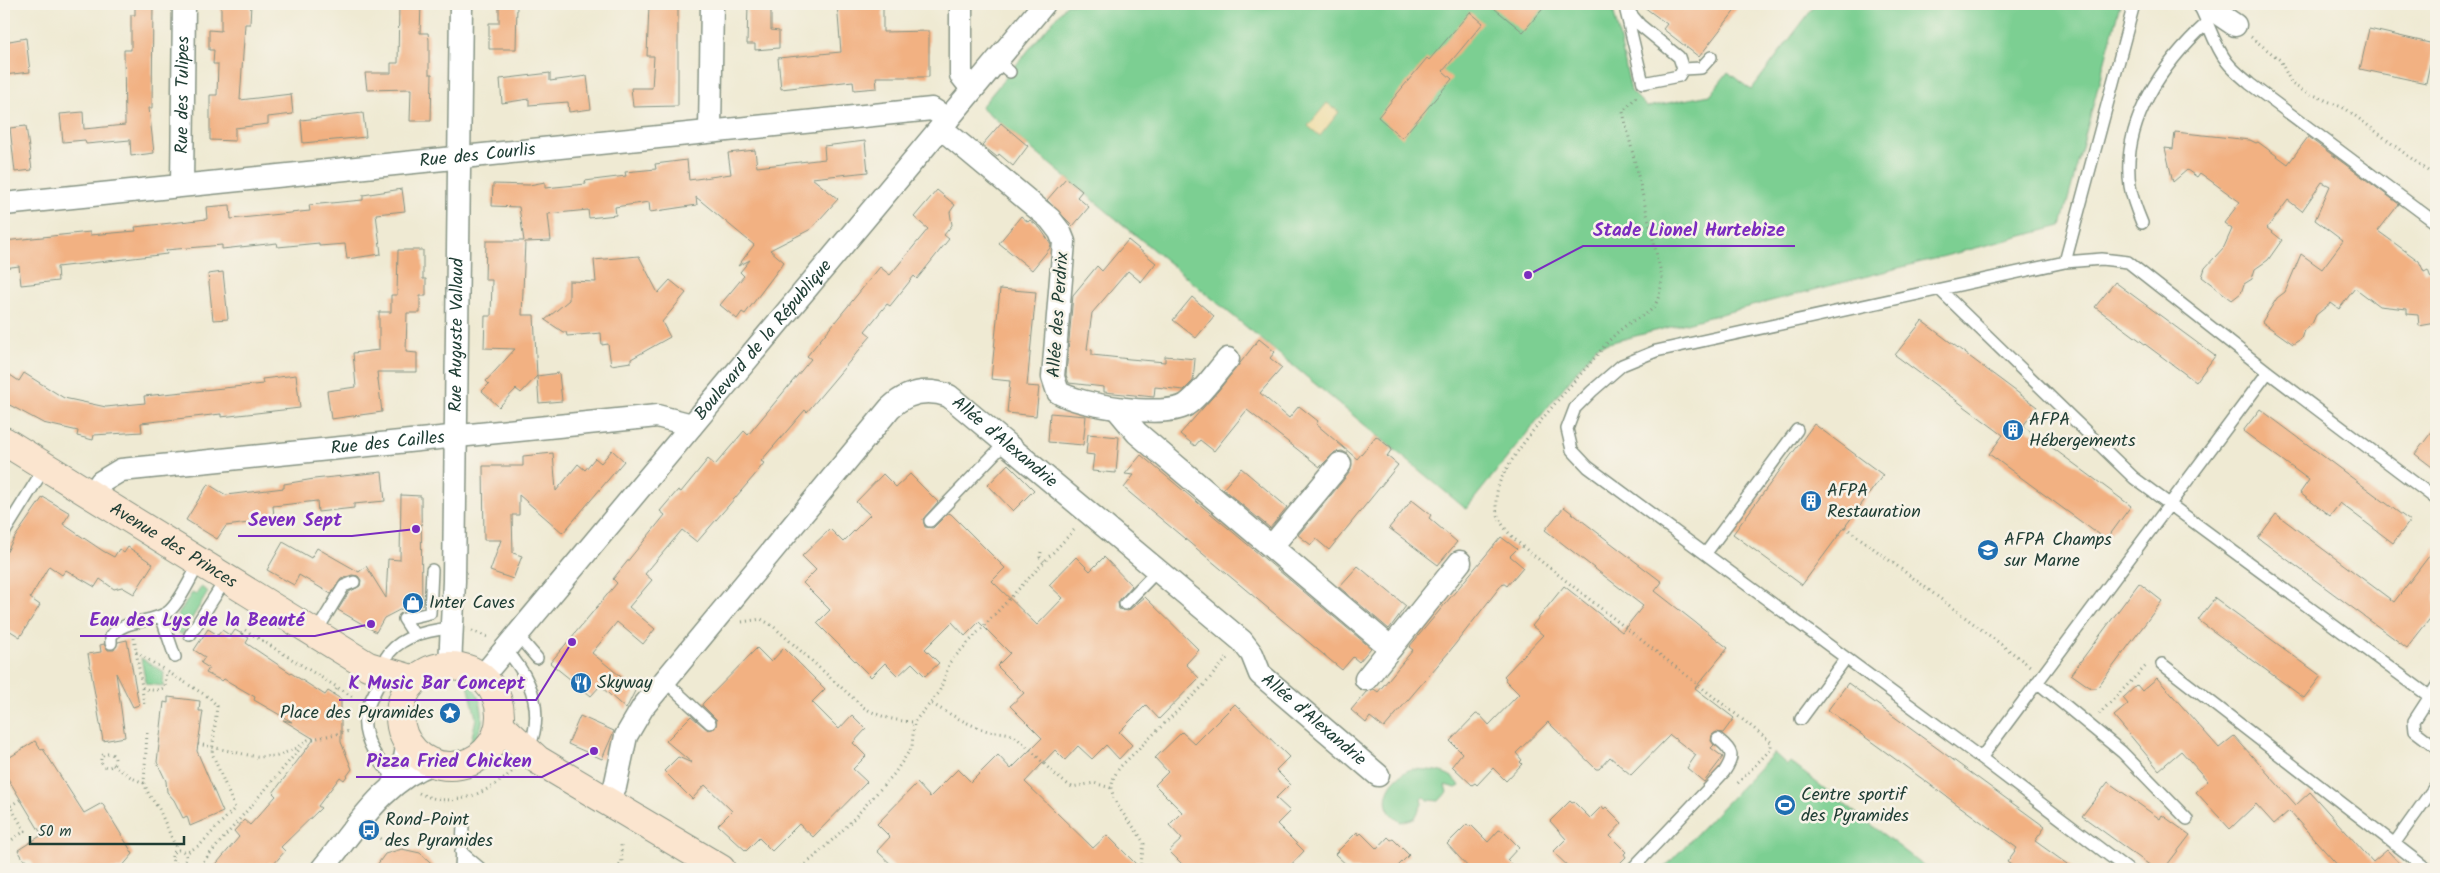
<svg xmlns="http://www.w3.org/2000/svg" width="2440" height="873" viewBox="0 0 2440 873" font-family="Kalam,sans-serif">
  <rect width="100%" height="100%" fill="#f7f3e8"/>
  <filter id="ink" filterUnits="userSpaceOnUse"><feTurbulence type="fractalNoise" baseFrequency=".02" numOctaves="2"/><feDisplacementMap in="SourceGraphic" scale="10" xChannelSelector="R" yChannelSelector="G"/><feConvolveMatrix kernelMatrix="1 2 1 2 8 2 1 2 1" color-interpolation-filters="sRGB"/></filter>
  <filter id="wash" filterUnits="userSpaceOnUse"><feTurbulence type="fractalNoise" baseFrequency=".0096" numOctaves="4" result="noise"/><feDisplacementMap in="SourceGraphic" scale="20" xChannelSelector="R" yChannelSelector="G"/><feGaussianBlur stdDeviation="1.12" result="paint"/><feColorMatrix in="noise" values="0 0 0 0 0 0 0 0 0 0 0 0 0 0 0 0 0 1.4 0 .05"/><feComposite in="paint" operator="in"/></filter>
  <g filter="url(#wash)">
    <rect width="100%" height="100%" fill="#efead3"/>
    <!-- green -->
    <path fill="#7bcf92" stroke="#4d8663" d="M1067 4H1612L1631 91 1647 107 1710 95 1728 72 1751 90 1816 4H2120L2061 226 1597 346 1466 509 981 107Z
      M201 587 208 592 182 635 170 627 192 593 196 595Z
      M141 658 164 672 163 686 146 684Z
      M467 681C478 688 484 710 482 723 481 730 476 735 475 742L470 746 476 718Z
      M1774 753 1787 765 1790 762 1928 869H1663Z
      M1411 769C1428 770 1451 769 1460 786L1456 788 1445 785 1447 792 1439 801 1428 800 1425 797 1421 798 1422 804 1415 818 1401 822C1374 807 1388 778 1411 769Z"/>
    <!-- sand -->
    <path fill="#eeda9e" stroke="#868c69" d="M1327 103 1339 112 1320 136 1308 126Z"/>
    <g id="blocks">
      <!-- building -->
      <path fill="#f2b182" d="M135 4H153L152 108H149L154 153 131 156 130 140 86 144 85 140 63 142 60 114 83 112 84 129 125 125 124 50H131V15H135Z
        M221 4H251L250 24H245L240 100 291 94 293 114 268 117V124L235 128V141L210 140V95H217L218 64H213L214 50H209V30L221 31Z
        M399 4H421L420 33H428L429 40V74H432L431 121H410L411 89 367 90 365 73H391V63H398Z
        M499 4H517L516 49H489V23H499Z
        M649 4H678V106L633 107 631 88H652L654 56H647Z
        M748 4H771V30L779 31V48L755 50V44H747Z
        M837 4H883V32L929 31V77H876L877 88 854 90 853 81 781 89 778 58 841 52Z
        M1489 4H1547L1523 32Z
        M1640 4H1740L1699 57 1663 29 1667 24Z
        M1470 12 1483 23 1443 71 1452 79 1402 138 1378 117 1427 58 1429 60Z
        M2369 29 2434 44 2426 83 2360 69Z
        M26 38 30 72 4 75V42Z
        M550 73V81L587 76 591 109 569 112 568 102 529 105V99L502 103 500 79Z
        M363 113 366 137 303 143 301 120Z
        M1001 123 1028 146 1013 166 999 154 997 157 982 145Z
        M26 126 32 170 15 172 10 128Z
        M2175 132 2250 140 2256 143 2258 142 2288 164 2308 137 2399 204 2378 231 2419 261 2424 272 2428 270 2431 278 2436 276V323L2419 326 2418 315 2407 314V309L2379 306 2355 288 2339 309 2331 303 2316 315 2312 324 2304 330 2301 339 2293 344 2262 322 2277 298 2285 292 2301 254 2322 269 2343 241 2315 220 2330 186 2322 182 2302 211 2288 200 2267 228 2282 240 2268 260 2255 269 2252 279 2244 284 2241 293 2232 300 2202 277 2205 268 2224 247 2232 229 2224 223 2240 202 2200 173 2197 177 2187 170 2173 182 2165 148 2173 149Z
        M865 141 868 172 812 178 838 199 811 229 770 250 784 262 745 314 742 312 737 319 720 305 744 276 740 272 750 260 738 266 754 245 696 197 697 205 650 212 649 202 615 207 616 215 589 218 588 210 548 214 551 241 525 242 522 315H534L537 376 521 393 516 389 499 407 482 391 489 384 486 381 515 349 484 348 485 316H491L492 280H485L486 241H524L519 207 492 206 493 184 529 185 545 182V188L586 184 585 181 626 176 625 172 656 169 655 164 687 160 689 180 731 174 728 153 755 150 757 167 825 159 824 146Z
        M1066 178 1082 191 1077 197 1089 207 1073 226 1047 200Z
        M402 189 405 211 376 214 381 254 347 259 345 244 319 246V243L278 247 277 243 222 249V245L166 250 167 254 57 267 58 281 21 285 19 266 4 268V241L90 232V235L136 231 135 227 207 219 206 207 230 205 231 219 310 211 309 205 363 200V195Z
        M937 190 955 205 950 212 952 225 944 235 949 239 917 279 914 276 890 306 887 304 865 331 871 336 807 412 805 410 761 461 764 463 754 476 697 542 682 530 645 574 652 580 629 607 655 629 643 644 617 622 592 653 636 689 626 709 600 686 591 696 550 663 617 583 613 579 665 515 660 511 678 490 681 492 708 459 715 465 744 431 748 435 811 359 807 356 880 267 890 275 928 229 914 217Z
        M1021 216 1028 222 1030 220 1040 228 1051 244 1050 248 1032 270 999 243Z
        M1128 240 1156 263 1141 282 1128 271 1092 313 1087 349 1092 350V355L1130 359 1165 362V356L1195 359 1193 381 1184 390 1155 387 1154 397 1104 392V387L1069 383 1066 375 1073 295 1097 266 1102 271Z
        M398 250H423V279H426V296H420V313H407L406 352 417 353V372H377L382 412 331 419 327 391 356 387 353 353 379 350V312H391V295H397Z
        M639 256 658 293 670 280 686 293 662 322 670 337 631 359V362L611 365 608 344 602 345 601 333 567 336 566 332H563L545 320 569 300V281L596 282 594 260Z
        M223 272 228 319 213 320 208 274Z
        M2115 282 2215 356 2196 382 2095 307Z
        M1000 289 1036 292 1027 386 1039 387 1036 416 1007 413 1010 381 991 379Z
        M1192 297 1214 316 1196 338 1173 320Z
        M1922 321 2037 407 2023 426 2131 506 2106 540 1989 454 2003 435 1895 355Z
        M1259 339 1275 352 1270 358 1282 368 1260 393 1289 418 1299 406 1318 421 1316 424 1357 459 1376 436 1392 449 1387 456 1398 465 1329 550 1316 539 1311 545 1298 535 1350 472 1352 460 1348 454 1342 451 1335 452 1320 467 1247 410 1214 451 1200 440 1195 446 1180 434 1218 391Z
        M4 371 19 381 24 373 64 398 106 407 145 403 144 396 263 384 262 379 296 375 300 408 221 417V414L141 423 142 432 94 435 93 440 77 436 78 431 43 423 4 402Z
        M559 373 562 401 539 403 537 376Z
        M2260 409 2410 521 2393 543 2340 503 2330 516 2300 493 2309 480 2243 431Z
        M1050 413 1086 416 1083 445 1048 442Z
        M1814 424 1883 475 1802 585 1733 534Z
        M2436 426V470L2415 454Z
        M1088 434 1119 437 1116 473 1092 471 1094 455 1086 454Z
        M612 450 624 461 563 533 519 495V515H512L513 553 522 556 513 579 490 571 501 540H484L483 466H523V456L553 453 556 491 578 464 585 470 595 458 601 463Z
        M1141 455 1371 648 1359 662 1353 657 1342 670 1124 488 1134 475 1125 474Z
        M1008 464 1034 490 1013 511 988 485Z
        M1241 468 1287 507 1270 528 1223 489Z
        M382 472 385 501 354 504V508L318 512 317 501 273 506 274 517 266 518 271 520 226 526 217 539 186 520 208 484 226 495 284 488V484L314 479Z
        M883 474 896 487 910 474 938 502 923 519 925 527 933 528 948 513 951 514 1005 568 992 581 1037 625 1063 598 1049 585 1076 557 1090 571 1104 557 1132 586 1118 602 1119 609 1128 611 1145 597 1199 650 1186 664 1199 678 1159 719 1146 705 1119 732 1132 745 1119 759 1106 745 1092 759 1078 746 1065 760 1055 750 1025 782 1093 848 1107 835 1141 869H896L877 851 890 837 877 824 917 783 930 797 958 769 971 782 998 755 1011 769 1042 738 1010 706 1024 693 997 666 1010 653 979 622 965 636 952 622 925 649 939 663 925 676 912 663 898 676 885 663 871 677 817 623 830 610 803 583 816 570 802 556 830 529 843 542 870 515 856 502Z
        M401 495 421 496 422 605H409L384 618 376 632 338 610 349 592 360 586 361 580 358 576 352 575 341 579 331 594 299 575 294 585 267 570 283 542 311 558 317 548 359 572 366 566 386 598 388 559 400 560Z
        M43 497 70 513 63 524 103 551 114 557 119 549 124 553 128 547 153 564 134 594 122 587 114 589 100 579 95 587 66 570 62 575 49 566 30 598 40 605 20 637 4 627V557L13 540Z
        M1412 500 1431 515 1429 518 1457 542 1438 565 1389 528Z
        M1564 507 1662 582 1655 591 1728 648 1695 688 1734 718 1723 733 1716 732 1712 735 1711 741 1714 745 1711 748 1723 757 1704 782 1687 768 1696 755 1670 735 1631 775 1610 757 1599 769H1596L1548 722 1516 753 1522 760 1520 762 1522 764 1506 781 1493 768 1477 785 1475 783 1472 785 1452 766 1462 753 1450 741 1476 714 1480 715 1489 725 1519 694 1505 680 1506 678 1504 676 1543 635 1532 626 1564 586 1622 632 1643 606 1545 530Z
        M2276 514 2394 602 2436 547V611L2407 648 2258 538Z
        M1501 537 1517 549 1510 556 1523 567 1507 586 1503 583 1449 652 1384 728 1370 717 1366 723 1351 710 1366 692 1374 689 1378 692 1413 650 1409 647Z
        M1358 566 1406 606 1389 629 1339 587Z
        M2139 583 2162 601 2097 688H2091L2071 674Z
        M2215 598 2321 676 2304 698 2198 620Z
        M208 629 218 635 222 630 231 636 235 630 249 638 246 643 280 666 325 695 328 691 341 699V742L352 769 344 780 340 777 318 806 321 808 281 847 285 851 273 865 270 862 263 869H212L239 837 234 831 244 820 250 825 276 796 273 793 314 739 283 720 292 722 254 700 255 697 224 679 222 681 206 673 209 668 201 663 205 657 194 650Z
        M127 640 139 705 133 707 116 673 125 737 103 741 88 654 101 652 100 645 104 644 108 650H114L118 642Z
        M757 648 771 662 784 648 825 689 812 702 839 729 852 715 866 729 853 743 866 756 853 769 867 782 813 837 799 824 772 851 759 838 746 851 718 825 732 811 705 785 692 799 664 771 678 757 692 763 666 741 691 716 708 730 715 728 717 720 702 705 703 703Z
        M2157 678 2219 748 2234 736 2296 805 2310 792 2373 862 2387 850 2405 869H2341L2289 811 2274 824 2256 804 2230 829 2196 792 2208 781 2181 751 2159 770 2114 716 2128 704 2123 698 2137 685 2142 691Z
        M1848 683 2045 827 2035 841 2074 869H2017L2007 862 2017 848 1828 710Z
        M168 697 200 701 199 711H203L197 751 223 812 190 826 187 816 183 818 174 800 167 792 166 781 157 762 164 702 168 703Z
        M1235 704 1289 757 1276 770 1290 784 1276 798 1290 811 1277 824 1304 851 1287 869H1187L1169 851 1182 839 1169 825 1182 812 1155 785 1168 772 1155 758 1182 732 1195 744Z
        M580 716 614 731 602 759 568 744Z
        M35 741 41 750 43 749 84 813 102 803 133 854 120 869H35L32 861 24 860 18 850 42 835 4 772V761Z
        M2108 782 2160 819 2162 815 2190 835 2164 869H2155L2082 816Z
        M1570 801 1572 803 1574 802 1590 818 1602 806 1604 809 1606 807 1622 823 1610 836 1626 852 1624 854 1626 857 1614 869H1571L1553 852 1566 839 1550 821Z
        M1467 824 1469 827 1471 825 1488 842 1499 830 1503 831 1519 847 1507 860 1516 869H1470L1447 844Z
        M1357 832 1359 835 1361 833 1377 849 1388 837 1391 840 1393 839 1409 855 1395 869H1351L1335 854Z
        M402 849 420 853 438 869H374L385 854Z"/>
    </g>
  </g>
  <g filter="url(#ink)">
    <use href="#blocks" fill-opacity="0" stroke="#879484" stroke-width="1"/>
    <g fill="none" stroke-linecap="round" stroke-linejoin="round">
      <!-- service casing -->
      <g stroke="#879484" stroke-width="14">
        <path id="service" d="M1624 4 1625 7 1643 83 1679 76 1683 69 1679 57 1640 25 1625 7
          M2199 5C2209 24 2214 45 2227 62 2233 70 2242 77 2250 84L2436 223
          M997 61 1010 72
          M1683 69 1701 68 1711 57
          M2142 223C2137 211 2132 199 2130 186 2121 122 2163 63 2208 22
          M2065 262 2134 4
          M1940 290 2134 478 2429 696
          M930 521 1005 443
          M4 533 45 467
          M1706 553 1797 430
          M1125 604 1158 570
          M161 616 175 657
          M315 634 344 586 354 582
          M190 635 226 579
          M415 636 404 619 430 613 432 570
          M518 636 537 658
          M111 643V636C126 618 150 624 168 612 180 603 192 575 200 562
          M506 650C532 679 545 713 528 750
          M2162 664 2427 869
          M664 680 710 723
          M2037 682 2122 752 2187 819
          M2436 687 2414 721 2415 731 2436 747
          M1801 719 1846 658
          M1981 758 2268 372
          M397 779C380 765 362 740 365 717 367 704 375 693 380 681 382 674 381 667 385 659 398 636 428 630 452 628
          M2394 844 2436 785
          M461 852 481 869
          M24 869 28 867
          M461 869 463 825
          M1632 869 1724 772C1735 756 1733 751 1718 739
          M2127 869 1981 758 1588 467 1572 450 1567 429 1575 408 1592 391 1622 365 1656 351 2065 262 2102 259 2128 262 2268 372 2436 499"/>
      </g>
      <!-- minor casing -->
      <g stroke="#879484" stroke-width="25">
        <g id="minor">
          <path d="M961 4V75L972 89"/>
          <path d="M2204 4 2235 25"/>
          <path d="M941 128 1050 219 1060 232 1064 242 1053 377 1058 392C1079 406 1165 418 1186 405 1202 394 1215 373 1228 359"/>
          <path d="M710 130 712 4"/>
          <path id="s1" d="M182 185 184 4"/>
          <path id="s2" d="M4 204 932 109 948 119"/>
          <path d="M1117 409 1137 433 1391 648"/>
          <path id="s3" d="M92 496 101 482 121 470 657 416 692 425"/>
          <path d="M1272 546 1340 464"/>
          <path id="s4" d="M450 666 454 581 461 4"/>
          <path id="s5" d="M482 677 1044 4"/>
          <path d="M1366 679 1460 562"/>
          <path d="M392 786 405 758 408 743"/>
          <path id="s6" d="M607 799 615 787 626 736 643 707 890 408C907 392 927 388 949 396L1242 641 1252 654 1260 674 1378 775"/>
          <path d="M322 869C354 831 384 779 433 763"/>
        </g>
      </g>
      <!-- secondary casing -->
      <g stroke="#879484" stroke-width="30">
        <g id="secondary">
          <path id="s7" d="M4 441 368 666 415 680"/>
          <circle cx="450" cy="716" r="50"/>
          <path d="M500 725 538 760 721 869"/>
        </g>
      </g>
      <!-- path -->
      <path stroke="#879484" stroke-width="3" stroke-dasharray="1 4" stroke-linecap="butt" d="M2251 37 2280 60 2292 84 2302 90 2346 109 2436 177
        M1636 97 1623 112 1662 277C1658 322 1642 309 1618 332 1606 342 1596 357 1585 369 1558 400 1521 441 1502 477 1498 484 1496 495 1496 503 1495 521 1511 536 1523 547L1771 742V749L1736 785
        M1845 527 2030 666
        M1041 552 1040 557 1044 561
        M742 622 761 619 773 626 863 707C880 717 895 721 914 722
        M472 631 488 637
        M242 634 245 630 353 697
        M134 638 142 687C147 691 160 691 165 687L166 671
        M136 652 163 669
        M168 672 210 698 217 706 212 753 235 808 200 845 186 853
        M142 688 144 705
        M333 694 338 687
        M932 704C950 714 968 725 988 731 997 733 1005 731 1014 736 1035 751 1050 774 1072 787L1094 783 1111 788
        M2099 714 2147 665
        M147 733 144 783 149 795 159 809 177 850
        M198 744 257 757 277 756 297 748 308 740 350 731
        M101 760a7 7 0 1 1 14 0a7 7 0 1 1-14 0Z
        M113 765 132 778 144 783
        M419 793C453 810 489 793 515 769
        M376 835 382 840
        M4 845 25 831 10 806 21 799
        M172 857a7 7 0 1 1 14 0a7 7 0 1 1-14 0Z
        M197 869 304 744
        M616 869 622 862 621 845
        M797 869 811 860 846 827 894 774 912 747 914 722 939 693 950 662 1076 528
        M1140 869 1144 844C1132 817 1095 797 1121 766L1205 684 1228 657"/>
      <!-- service -->
      <use href="#service" stroke="#fff" stroke-width="11"/>
      <!-- minor -->
      <use href="#minor" stroke="#fff" stroke-width="22"/>
      <!-- secondary -->
      <use href="#secondary" stroke="#fbe5cf" stroke-width="28"/>
    </g>
  </g>
  <!-- icons -->
  <defs>
    <g id="building-disc" transform="scale(1.125)"><circle r="9.5" fill="#1f6fb2" stroke="#f7f3e8"/><path d="M-4-6H4V6H1V3H-1V6H-4ZM-2.5-4.3h1.7v1.8h-1.7ZM.8-4.3h1.7v1.8H.8ZM-2.5-1h1.7V.8h-1.7ZM.8-1h1.7V.8H.8Z" fill="#fff"/></g>
    <g id="university-disc" transform="scale(1.125)"><circle r="9.5" fill="#1f6fb2" stroke="#f7f3e8"/><path d="M0-5L7-2L0 1L-7-2ZM-4 1L0 2.5L4 1V4Q0 6-4 4Z" fill="#fff"/></g>
    <g id="shop-disc" transform="scale(1.125)"><circle r="9.5" fill="#1f6fb2" stroke="#f7f3e8"/><path d="M-5-2.5h2.3a2.7 3.5 0 0 1 5.4 0H5L5.5 6h-11ZM-1.5-2.5h3a1.5 2.3 0 0 0-3 0Z" fill="#fff"/></g>
    <g id="restaurant-disc" transform="scale(1.125)"><circle r="9.5" fill="#1f6fb2" stroke="#f7f3e8"/><path d="M-5-6h1v4h1v-4h1v4h1v-4h1v5L-1.5 .5V6h-2V.5L-5-1ZM5-6V6H3V1.5H1.5Q1.5-4 5-6Z" fill="#fff"/></g>
    <g id="sight-disc" transform="scale(1.125)"><circle r="9.5" fill="#1f6fb2" stroke="#f7f3e8"/><path d="M0-6L1.8-2.2L6-1.7L2.9 1.2L3.7 5.4L0 3.3L-3.7 5.4L-2.9 1.2L-6-1.7L-1.8-2.2Z" fill="#fff"/></g>
    <g id="stadium-disc" transform="scale(1.125)"><circle r="9.5" fill="#1f6fb2" stroke="#f7f3e8"/><path d="M0-5a6.5 5 0 1 0 0 10a6.5 5 0 1 0 0-10ZM-3.5-1.8h7v3.6h-7Z" fill="#fff"/></g>
    <g id="bus-disc" transform="scale(1.125)"><circle r="9.5" fill="#1f6fb2" stroke="#f7f3e8"/><path d="M-5-6H5V4H4V6H2V4H-2V6H-4V4H-5ZM-3.5-4V0h7V-4ZM-3.5 1.2v1.5H-2V1.2ZM2 1.2v1.5H3.5V1.2Z" fill="#fff"/></g>
  </defs>
  <g fill-rule="evenodd">
    <use href="#building-disc" x="2013" y="430"/>
    <use href="#building-disc" x="1811" y="501"/>
    <use href="#university-disc" x="1988" y="550"/>
    <use href="#shop-disc" x="413" y="603"/>
    <use href="#restaurant-disc" x="581" y="683"/>
    <use href="#sight-disc" x="450" y="713"/>
    <use href="#stadium-disc" x="1785" y="805"/>
    <use href="#bus-disc" x="369" y="830"/>
  </g>
  <g text-anchor="middle" dominant-baseline="central" stroke-width="5" stroke-linejoin="round" paint-order="stroke">
    <!-- street labels -->
    <g font-size="18" fill="#1f3d34" stroke="#f7f3e8">
      <text stroke="none"><textPath href="#s1" startOffset="90">Rue des Tulipes</textPath></text>
      <text stroke="none"><textPath href="#s2" startOffset="476">Rue des Courlis</textPath></text>
      <text transform="translate(1059 315) rotate(-86)">Allée des Perdrix</text>
      <text stroke="none"><textPath href="#s4" startOffset="331">Rue Auguste Vallaud</textPath></text>
      <text stroke="none"><textPath href="#s5" startOffset="439">Boulevard de la République</textPath></text>
      <text stroke="none"><textPath href="#s6" startOffset="624">Allée d'Alexandrie</textPath></text>
      <text stroke="none"><textPath href="#s3" startOffset="308">Rue des Cailles</textPath></text>
      <text stroke="none"><textPath href="#s7" startOffset="199">Avenue des Princes</textPath></text>
      <text stroke="none"><textPath href="#s6" startOffset="1042">Allée d'Alexandrie</textPath></text>
    </g>
    <!-- poi labels -->
    <g font-size="18" fill="#1f3d34" stroke="#f7f3e8" text-anchor="start">
      <text x="2029" y="420">AFPA<tspan x="2029" dy="21">Hébergements</tspan></text>
      <text x="1827" y="491">AFPA<tspan x="1827" dy="21">Restauration</tspan></text>
      <text x="2004" y="540">AFPA Champs<tspan x="2004" dy="21">sur Marne</tspan></text>
      <text x="429" y="603">Inter Caves</text>
      <text x="597" y="683">Skyway</text>
      <text x="434" y="713" text-anchor="end">Place des Pyramides</text>
      <text x="1801" y="795">Centre sportif<tspan x="1801" dy="21">des Pyramides</tspan></text>
      <text x="385" y="820">Rond-Point<tspan x="385" dy="21">des Pyramides</tspan></text>
    </g>
  </g>
  <!-- callouts -->
  <path fill="none" stroke="#7b2cbf" stroke-width="2" d="M1528 275L1583 246H1795M416 529L352 536H238M371 624L315 636H80M572 642L536 700H339M594 751L542 777H356"/>
  <g fill="#7b2cbf" stroke="#f7f3e8" stroke-width="2">
    <circle cx="1528" cy="275" r="5"/>
    <circle cx="416" cy="529" r="5"/>
    <circle cx="371" cy="624" r="5"/>
    <circle cx="572" cy="642" r="5"/>
    <circle cx="594" cy="751" r="5"/>
  </g>
  <g font-size="19" text-anchor="middle" font-weight="bold" fill="#7b2cbf" stroke="#f7f3e8" stroke-width="5" stroke-linejoin="round" paint-order="stroke">
    <text x="1689" y="236">Stade Lionel Hurtebize</text>
    <text x="295" y="526">Seven Sept</text>
    <text x="197" y="626">Eau des Lys de la Beauté</text>
    <text x="437" y="689">K Music Bar Concept</text>
    <text x="449" y="767">Pizza Fried Chicken</text>
  </g>
  <!-- margin -->
  <rect width="2440" height="873" fill="none" stroke="#f7f3e8" stroke-width="20"/>
  <!-- scale -->
  <path d="M30 836v8h154v-8" fill="none" stroke="#1f3d34" stroke-width="2.5"/>
  <text x="38" y="836" font-size="15" fill="#1f3d34" stroke="#f7f3e8" stroke-width="4" paint-order="stroke">50 m</text>
</svg>
